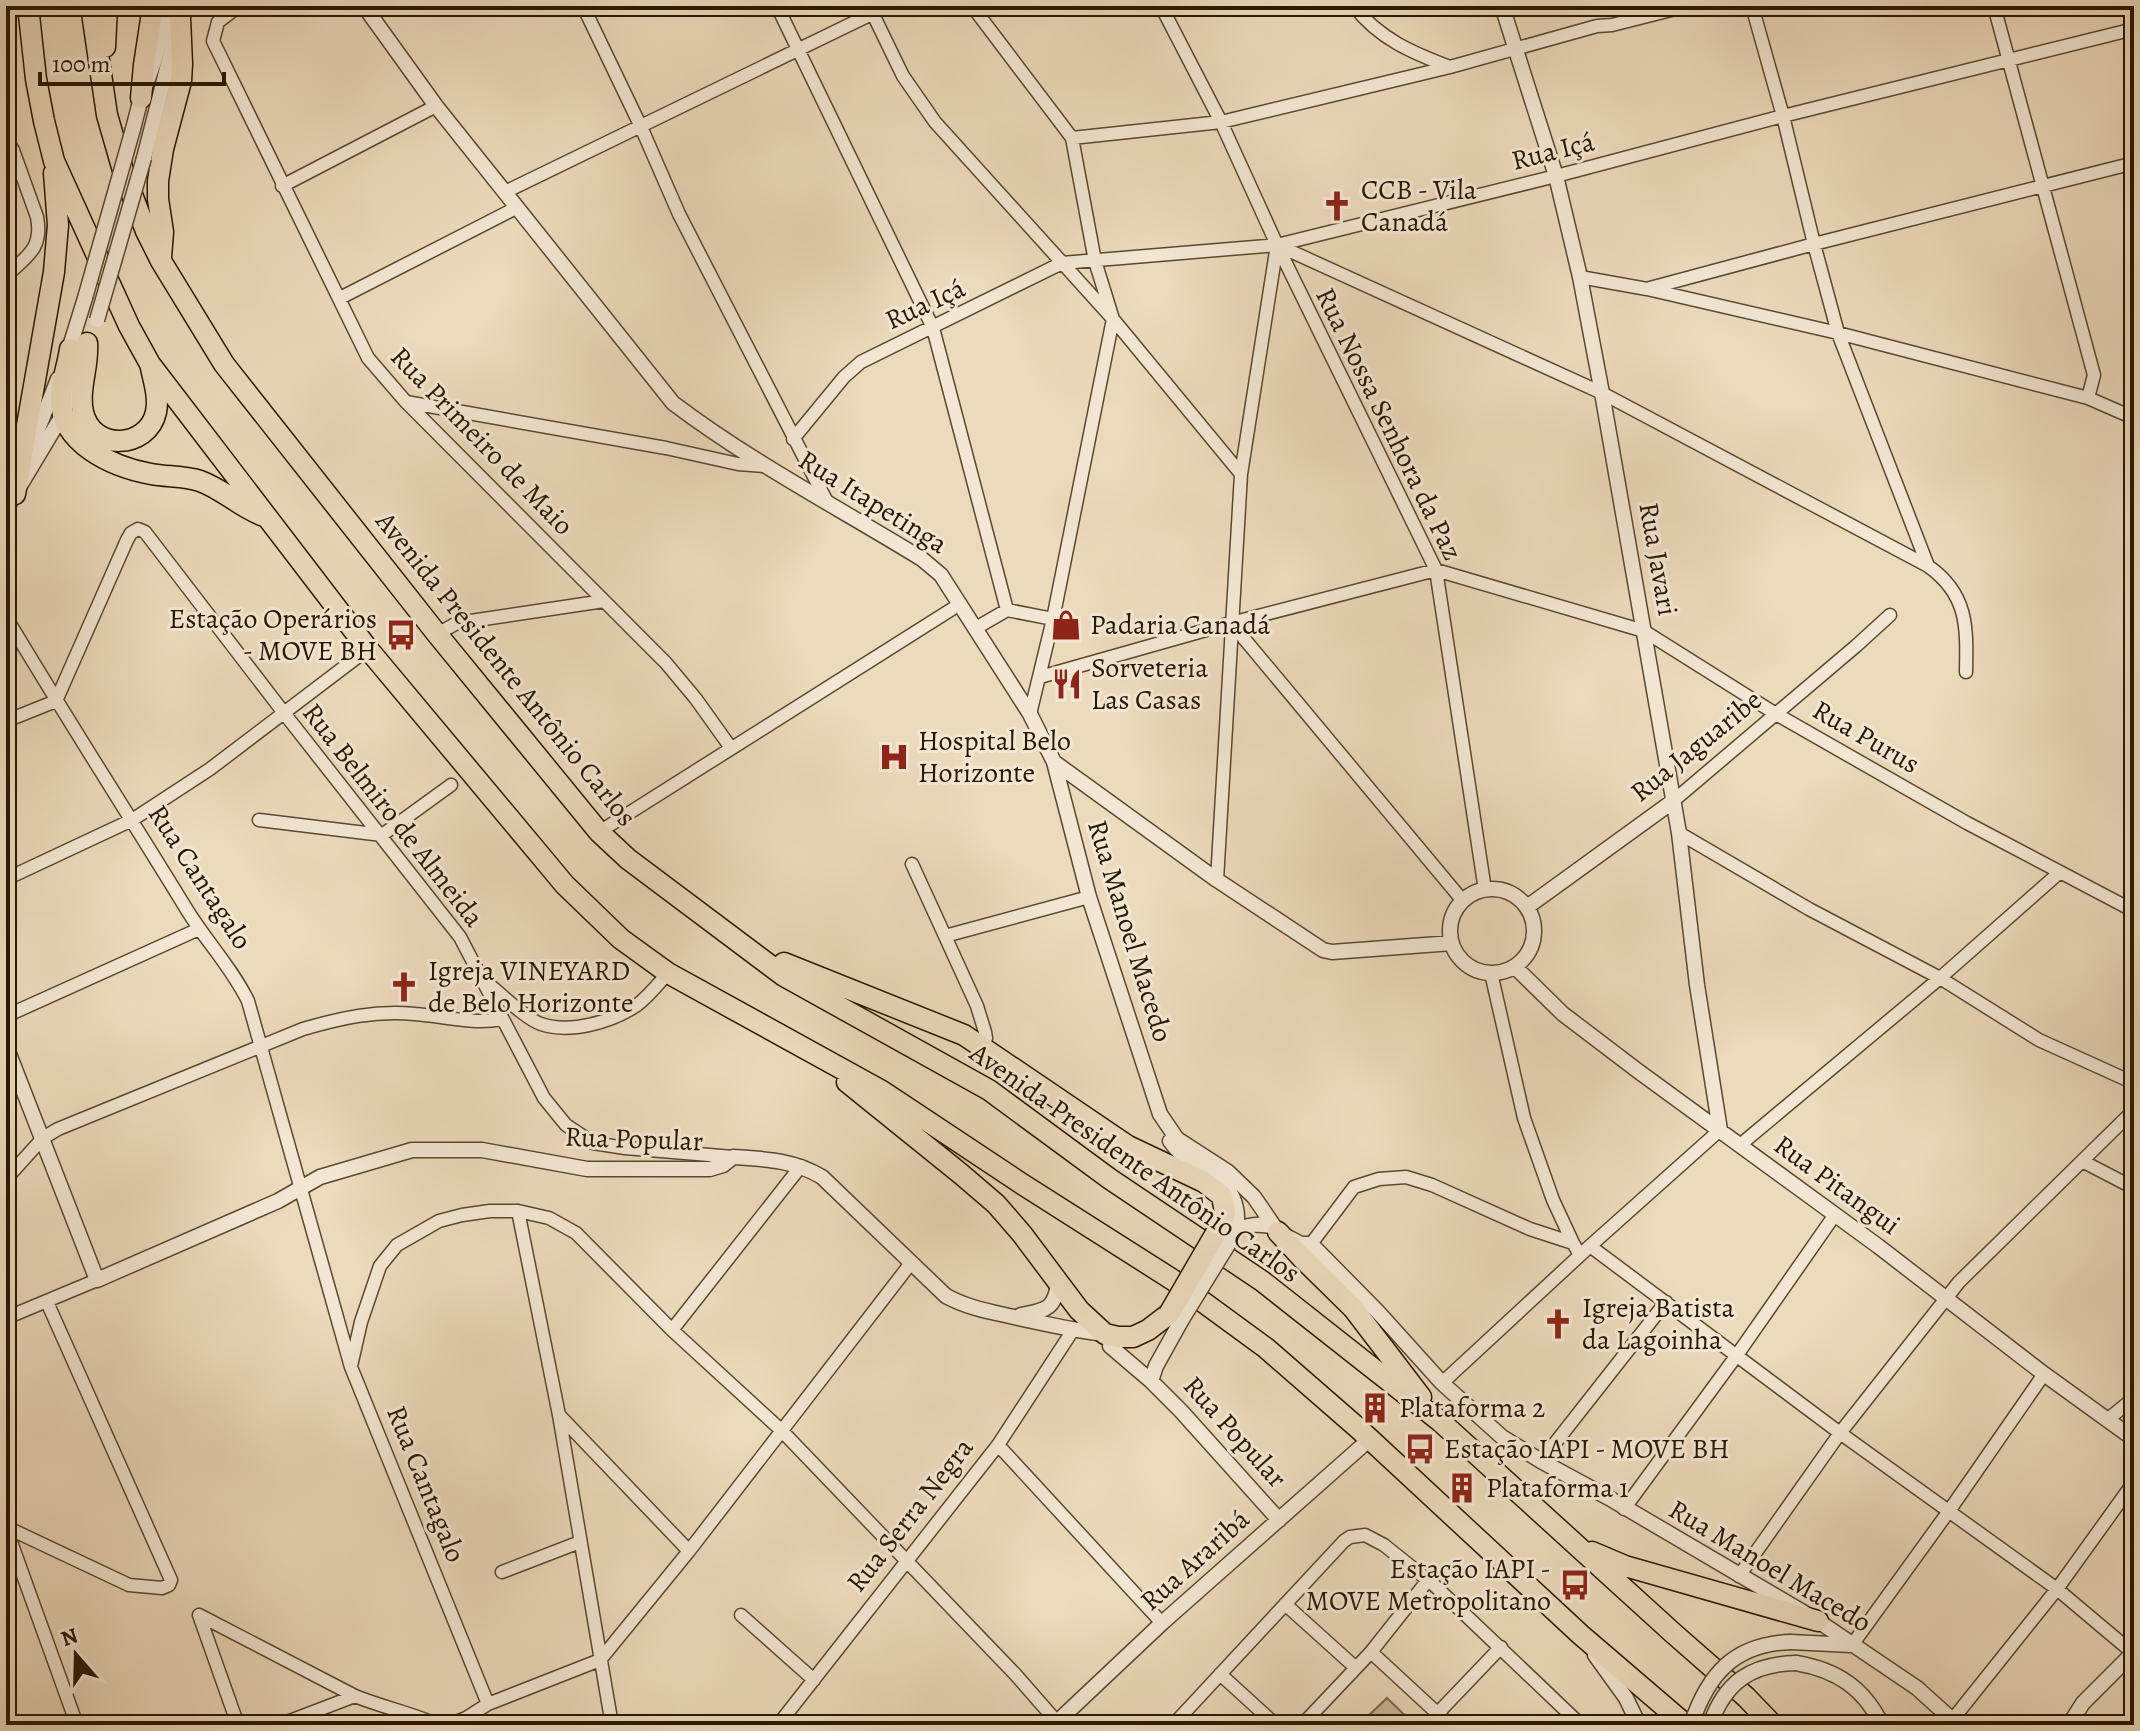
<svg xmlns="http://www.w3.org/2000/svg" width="2140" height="1731" viewBox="0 0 2140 1731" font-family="Alegreya,serif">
  <rect width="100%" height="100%" fill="#ecdabc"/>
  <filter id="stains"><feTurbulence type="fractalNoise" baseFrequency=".0025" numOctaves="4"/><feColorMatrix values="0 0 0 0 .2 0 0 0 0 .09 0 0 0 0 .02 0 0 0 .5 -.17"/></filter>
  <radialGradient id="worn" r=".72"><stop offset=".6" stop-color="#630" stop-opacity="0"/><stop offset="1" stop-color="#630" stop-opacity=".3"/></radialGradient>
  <!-- pitch -->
  <path fill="#cbb99c" stroke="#7a684f" stroke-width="2" d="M1387 1698 1415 1725H1370L1364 1720Z"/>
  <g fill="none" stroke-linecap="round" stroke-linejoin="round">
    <!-- minor casing -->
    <g stroke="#594830" stroke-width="15">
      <path id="minor" d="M239 6 218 22 213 41 368 358 406 402 666 663 696 699 731 748
        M583 6 641 127 679 214 826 500
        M777 6 933 328 1007 610
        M869 6 903 76 935 122 1113 319 1241 474
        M972 6 1072 138 1095 261 1113 319 1053 619 1030 714
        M1161 6 1221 122 1277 245 1436 570 1485 890
        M1354 6C1379 39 1413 53 1450 67
        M1752 6 1783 116 1814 244 1838 333 1928 566
        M1994 6 2094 375 2088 398
        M1072 138 1221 122 1450 67 1597 26 1612 25 1687 6
        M6 139 13 150 37 217C43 249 27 256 6 276
        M282 186 436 106
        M505 192 888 6
        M1580 277 1647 289 1838 333 2088 398 2134 418
        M1650 288 1814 244 2134 163
        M340 298 516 208
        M406 402 666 448 738 464 765 466
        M793 439 844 377 861 362 1062 263 1277 245 1556 176 1783 116 2134 29
        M6 617C65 716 127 812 187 910 206 941 232 968 248 1001L351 1367 488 1704
        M1231 623 1463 901
        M976 628 1007 610 1053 619
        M437 634 457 623 604 601
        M1040 677 1231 623 1436 570 1644 631 1776 714 1967 823 2134 911
        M6 721 56 701 127 540 131 533 138 529 145 532 284 713 460 937 544 1098 566 1125 593 1143 625 1148 733 1157
        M1672 802 1856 646 1890 615
        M259 820 382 835 451 785
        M599 832 960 604
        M1679 833 1809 909 1940 978 2039 1040 2134 1083
        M912 864 977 1006 985 1032 986 1038 983 1047
        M6 879 132 820 210 769 368 649
        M1217 880 1241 474 1277 245 1602 393 1928 566C1968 594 1967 627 1966 672
        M945 936 1089 897
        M1491 973 1524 1118 1553 1200 1573 1243
        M486 982C500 993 526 1019 541 1024 570 1034 612 1022 637 1005 649 996 658 984 668 973
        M6 1016 199 929
        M1740 1145 1940 978 2059 873
        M2082 1161 2134 1188
        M6 1179 43 1138 58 1129 303 1029C341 1018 376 1010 415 1014 444 1016 473 1025 502 1019
        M518 1211 559 1415 612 1725
        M1311 1244 1354 1187 1379 1179 1406 1177 1432 1185 1530 1229 1573 1243 1580 1255
        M1590 1246 1840 1433 2057 1589 2133 1653
        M6 1318 97 1280
        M672 1330 801 1166
        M351 1366 361 1322 380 1266 397 1245 439 1221 462 1215 490 1211H518L549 1218 576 1233 672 1330 781 1430 1015 1674 1057 1722
        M1442 1383 1590 1246 1720 1130
        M559 1415 689 1551
        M2107 1420 2134 1398
        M998 1445 1162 1623
        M1541 1461 1666 1302
        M1624 1509 1737 1355 1834 1216
        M6 1527 129 1585 162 1588 169 1585 171 1580 47 1302
        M6 1528 77 1725
        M502 1572 580 1542
        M1739 1576 1840 1433 1959 1282 2134 1110
        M1285 1604 1356 1668
        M199 1615 355 1696C382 1707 411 1713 438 1725
        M199 1615 238 1725
        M741 1615 814 1680
        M1852 1645 1949 1511 2044 1374
        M1371 1652 1428 1580
        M1220 1674 1276 1725
        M1438 1713 1501 1647
        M279 1725 355 1696
        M448 1725 466 1718 488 1704 600 1660 689 1551 911 1263
        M778 1725 998 1445 1073 1330
        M1173 1725 1344 1541 1350 1537 1365 1535 1384 1545 1434 1585 1581 1725
        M1302 1725 1371 1652 1450 1725
        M1944 1725 1953 1719 2057 1589 2134 1482"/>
    </g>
    <!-- tertiary casing -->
    <g stroke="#594830" stroke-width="17">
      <path id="tertiary" d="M364 6 436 106 673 403C751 462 839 508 922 559L941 575 1030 714 1054 762 1217 880 1323 950 1332 952 1452 943
        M1502 6 1556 176 1580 277 1602 393 1679 833 1697 985 1720 1130
        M133 129 141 98 154 62 169 6
        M144 158 183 6
        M67 356 85 298
        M30 449 58 379
        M6 509 63 414 79 369
        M1054 762 1089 897 1160 1114 1177 1139 1228 1172 1254 1197 1278 1232 1301 1244H1311L1378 1312 1442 1383 1502 1437 1541 1461 1609 1498 1818 1621 1917 1688 1958 1725
        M1450 931a42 42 0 1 1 84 0a42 42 0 1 1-84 0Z
        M1527 907 1672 802
        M1515 967 1563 1014 1638 1071 1878 1246 2044 1374 2134 1439
        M6 1046 97 1280 278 1201 320 1177 412 1150H482L587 1169H710L723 1165 733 1157C765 1159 794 1160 822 1177L946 1296C970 1309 993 1312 1018 1318 1047 1324 1075 1331 1105 1334L1115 1349
        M1170 1141C1177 1151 1188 1161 1198 1168 1206 1175 1218 1179 1225 1186 1237 1199 1240 1219 1234 1235
        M1236 1231C1249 1224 1260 1223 1274 1227
        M1021 1315C1045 1310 1055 1310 1058 1283
        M1110 1346 1151 1381 1181 1411 1279 1520
        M1151 1381 1156 1366 1181 1321
        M1791 1642 1851 1645
        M1595 1655 1626 1698 1639 1725
        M1796 1663C1837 1670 1864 1688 1882 1725
        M1057 1725V1722L1162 1623 1370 1439
        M2069 1725 2083 1703 2134 1652"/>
    </g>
    <!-- trunk casing -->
    <g stroke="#281802" stroke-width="23">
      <path id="trunk" d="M28 6 36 79 44 121 54 161 129 326 150 364 368 649 565 885 621 939 668 973 882 1091 1019 1182 1173 1280 1266 1348 1359 1429 1581 1635 1686 1725
        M91 6 107 115 124 174 146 231 161 261 224 364 437 634 599 832 628 859 784 976 989 1090 1110 1179 1262 1281 1441 1422 1673 1633 1746 1697 1773 1725
        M105 47 107 6
        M141 98 144 65 153 6
        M161 257 163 232 158 199V181L163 149 181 81 182 64 180 18
        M87 343C89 366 78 389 83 412 92 452 148 449 156 412 159 397 154 382 151 368
        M70 349C68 365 61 382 61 398 60 444 113 467 151 474 167 477 185 476 200 481 223 489 241 508 264 516
        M15 494 54 272 58 225 54 173
        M784 963 964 1035 1128 1146 1204 1182 1222 1196 1225 1213 1223 1221
        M847 1082 961 1174 996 1204 1022 1234 1079 1310 1105 1334 1118 1337H1133L1148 1330 1169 1314
        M1278 1232 1302 1258 1353 1308 1421 1397
        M1592 1552 1625 1566 1818 1621"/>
    </g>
    <!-- minor -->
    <use href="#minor" stroke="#f3e7d3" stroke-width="12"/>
    <!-- tertiary -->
    <use href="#tertiary" stroke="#f3e7d3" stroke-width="14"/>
    <!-- trunk -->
    <use href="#trunk" stroke="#ecdabc" stroke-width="20"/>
    <!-- tertiary-bridge casing -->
    <g stroke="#594830" stroke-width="17" stroke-linecap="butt">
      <path id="tertiary-bridge" d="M85 298 133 129
        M97 320 144 158
        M1181 1321 1234 1235
        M1691 1725C1708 1674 1734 1644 1791 1642
        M1710 1725C1725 1682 1751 1664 1796 1663"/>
    </g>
    <!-- trunk-bridge casing -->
    <g stroke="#281802" stroke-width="23" stroke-linecap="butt">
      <path id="trunk-bridge" d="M1169 1314 1223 1221"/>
    </g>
    <!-- tertiary-bridge -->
    <use href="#tertiary-bridge" stroke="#f3e7d3" stroke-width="14"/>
    <!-- trunk-bridge -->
    <use href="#trunk-bridge" stroke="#ecdabc" stroke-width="20"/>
  </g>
  <!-- icons -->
  <defs>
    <g id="church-bare" transform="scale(2.4)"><path d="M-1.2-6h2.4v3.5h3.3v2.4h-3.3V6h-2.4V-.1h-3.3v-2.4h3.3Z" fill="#8f2418" stroke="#f3e7d3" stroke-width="2.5" paint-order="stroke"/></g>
    <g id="shop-bare" transform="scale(2.4)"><path d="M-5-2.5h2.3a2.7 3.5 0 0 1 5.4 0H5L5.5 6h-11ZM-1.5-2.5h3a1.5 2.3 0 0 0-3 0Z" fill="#8f2418" stroke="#f3e7d3" stroke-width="2.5" paint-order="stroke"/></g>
    <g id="bus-bare" transform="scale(2.4)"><path d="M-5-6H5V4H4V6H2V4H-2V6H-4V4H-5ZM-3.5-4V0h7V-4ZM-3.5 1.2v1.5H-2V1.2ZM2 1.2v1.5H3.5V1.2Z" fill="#8f2418" stroke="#f3e7d3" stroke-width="2.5" paint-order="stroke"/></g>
    <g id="restaurant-bare" transform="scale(2.4)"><path d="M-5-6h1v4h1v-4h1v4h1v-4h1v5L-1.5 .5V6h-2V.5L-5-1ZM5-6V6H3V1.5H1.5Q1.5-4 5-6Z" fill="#8f2418" stroke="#f3e7d3" stroke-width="2.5" paint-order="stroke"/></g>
    <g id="hospital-bare" transform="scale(2.4)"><path d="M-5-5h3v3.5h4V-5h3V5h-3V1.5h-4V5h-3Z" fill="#8f2418" stroke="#f3e7d3" stroke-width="2.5" paint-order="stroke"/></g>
    <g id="building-bare" transform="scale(2.4)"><path d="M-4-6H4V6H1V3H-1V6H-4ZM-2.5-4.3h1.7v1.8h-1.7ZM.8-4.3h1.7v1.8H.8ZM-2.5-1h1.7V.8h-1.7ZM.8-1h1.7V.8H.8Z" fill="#8f2418" stroke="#f3e7d3" stroke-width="2.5" paint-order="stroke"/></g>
  </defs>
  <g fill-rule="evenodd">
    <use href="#church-bare" x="1337" y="206"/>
    <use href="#shop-bare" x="1066" y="625"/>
    <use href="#bus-bare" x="401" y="635"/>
    <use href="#restaurant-bare" x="1067" y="684"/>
    <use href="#hospital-bare" x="894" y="757"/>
    <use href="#church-bare" x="404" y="987"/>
    <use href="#church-bare" x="1558" y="1324"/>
    <use href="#building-bare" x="1375" y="1408"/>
    <use href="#bus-bare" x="1420" y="1449"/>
    <use href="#building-bare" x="1462" y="1488"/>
    <use href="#bus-bare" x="1575" y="1585"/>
  </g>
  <g text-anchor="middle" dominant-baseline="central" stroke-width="6" stroke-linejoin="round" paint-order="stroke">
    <!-- street labels -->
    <g font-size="28" fill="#281802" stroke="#f3e7d3">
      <text transform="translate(1553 151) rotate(-14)">Rua Içá</text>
      <text transform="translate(925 304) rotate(-25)">Rua Içá</text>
      <text transform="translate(1389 424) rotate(64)">Rua Nossa Senhora da Paz</text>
      <text transform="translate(482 441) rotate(46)">Rua Primeiro de Maio</text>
      <text transform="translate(873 502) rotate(32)">Rua Itapetinga</text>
      <text transform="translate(1658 559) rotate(80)">Rua Javari</text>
      <text transform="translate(506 669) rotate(51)">Avenida Presidente Antônio Carlos</text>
      <text transform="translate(1866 737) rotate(30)">Rua Purus</text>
      <text transform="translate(1696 746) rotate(-39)">Rua Jaguaribe</text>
      <text transform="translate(393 815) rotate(52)">Rua Belmiro de Almeida</text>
      <text transform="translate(200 877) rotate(57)">Rua Cantagalo</text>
      <text transform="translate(1130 931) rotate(73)">Rua Manoel Macedo</text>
      <text transform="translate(634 1139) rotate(2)">Rua Popular</text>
      <text transform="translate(1135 1163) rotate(35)">Avenida Presidente Antônio Carlos</text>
      <text transform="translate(1837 1185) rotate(36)">Rua Pitangui</text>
      <text transform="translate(1235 1432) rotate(48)">Rua Popular</text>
      <text transform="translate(426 1484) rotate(68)">Rua Cantagalo</text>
      <text transform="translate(910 1515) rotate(-52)">Rua Serra Negra</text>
      <text transform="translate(1195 1560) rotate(-42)">Rua Araribá</text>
      <text transform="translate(1770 1566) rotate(31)">Rua Manoel Macedo</text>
    </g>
    <!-- poi labels -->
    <g font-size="28" fill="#281802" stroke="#f3e7d3" text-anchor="start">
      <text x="1361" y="190">CCB - Vila<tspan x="1361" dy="32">Canadá</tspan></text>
      <text x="377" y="619" text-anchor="end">Estação Operários<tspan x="377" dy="32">- MOVE BH</tspan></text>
      <text x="1090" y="625">Padaria Canadá</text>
      <text x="1091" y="668">Sorveteria<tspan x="1091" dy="32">Las Casas</tspan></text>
      <text x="918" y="741">Hospital Belo<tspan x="918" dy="32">Horizonte</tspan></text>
      <text x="428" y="971">Igreja VINEYARD<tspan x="428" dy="32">de Belo Horizonte</tspan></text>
      <text x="1582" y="1308">Igreja Batista<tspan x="1582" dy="32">da Lagoinha</tspan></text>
      <text x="1399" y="1408">Plataforma 2</text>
      <text x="1444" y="1449">Estação IAPI - MOVE BH</text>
      <text x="1486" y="1488">Plataforma 1</text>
      <text x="1551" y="1569" text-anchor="end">Estação IAPI -<tspan x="1551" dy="32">MOVE Metropolitano</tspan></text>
    </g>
  </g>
  <!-- margin -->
  <rect width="2140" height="1731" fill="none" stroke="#ecdabc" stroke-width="32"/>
  <rect x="8" y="8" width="2124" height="1715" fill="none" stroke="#281802" stroke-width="4"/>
  <rect x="16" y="16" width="2108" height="1699" fill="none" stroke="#281802" stroke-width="2"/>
  <!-- north arrow -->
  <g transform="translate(76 1655) rotate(340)" stroke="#f3e7d3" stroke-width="6" paint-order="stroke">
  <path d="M0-6L14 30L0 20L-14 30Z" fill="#281802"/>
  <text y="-12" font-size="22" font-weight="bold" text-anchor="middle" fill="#281802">N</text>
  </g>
  <!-- scale -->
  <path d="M40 72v12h184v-12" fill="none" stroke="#281802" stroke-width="4"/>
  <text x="52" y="72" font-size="24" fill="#281802" stroke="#f3e7d3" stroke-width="6" paint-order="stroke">100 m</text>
  <rect width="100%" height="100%" filter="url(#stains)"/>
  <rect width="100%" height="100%" fill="url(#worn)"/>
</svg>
